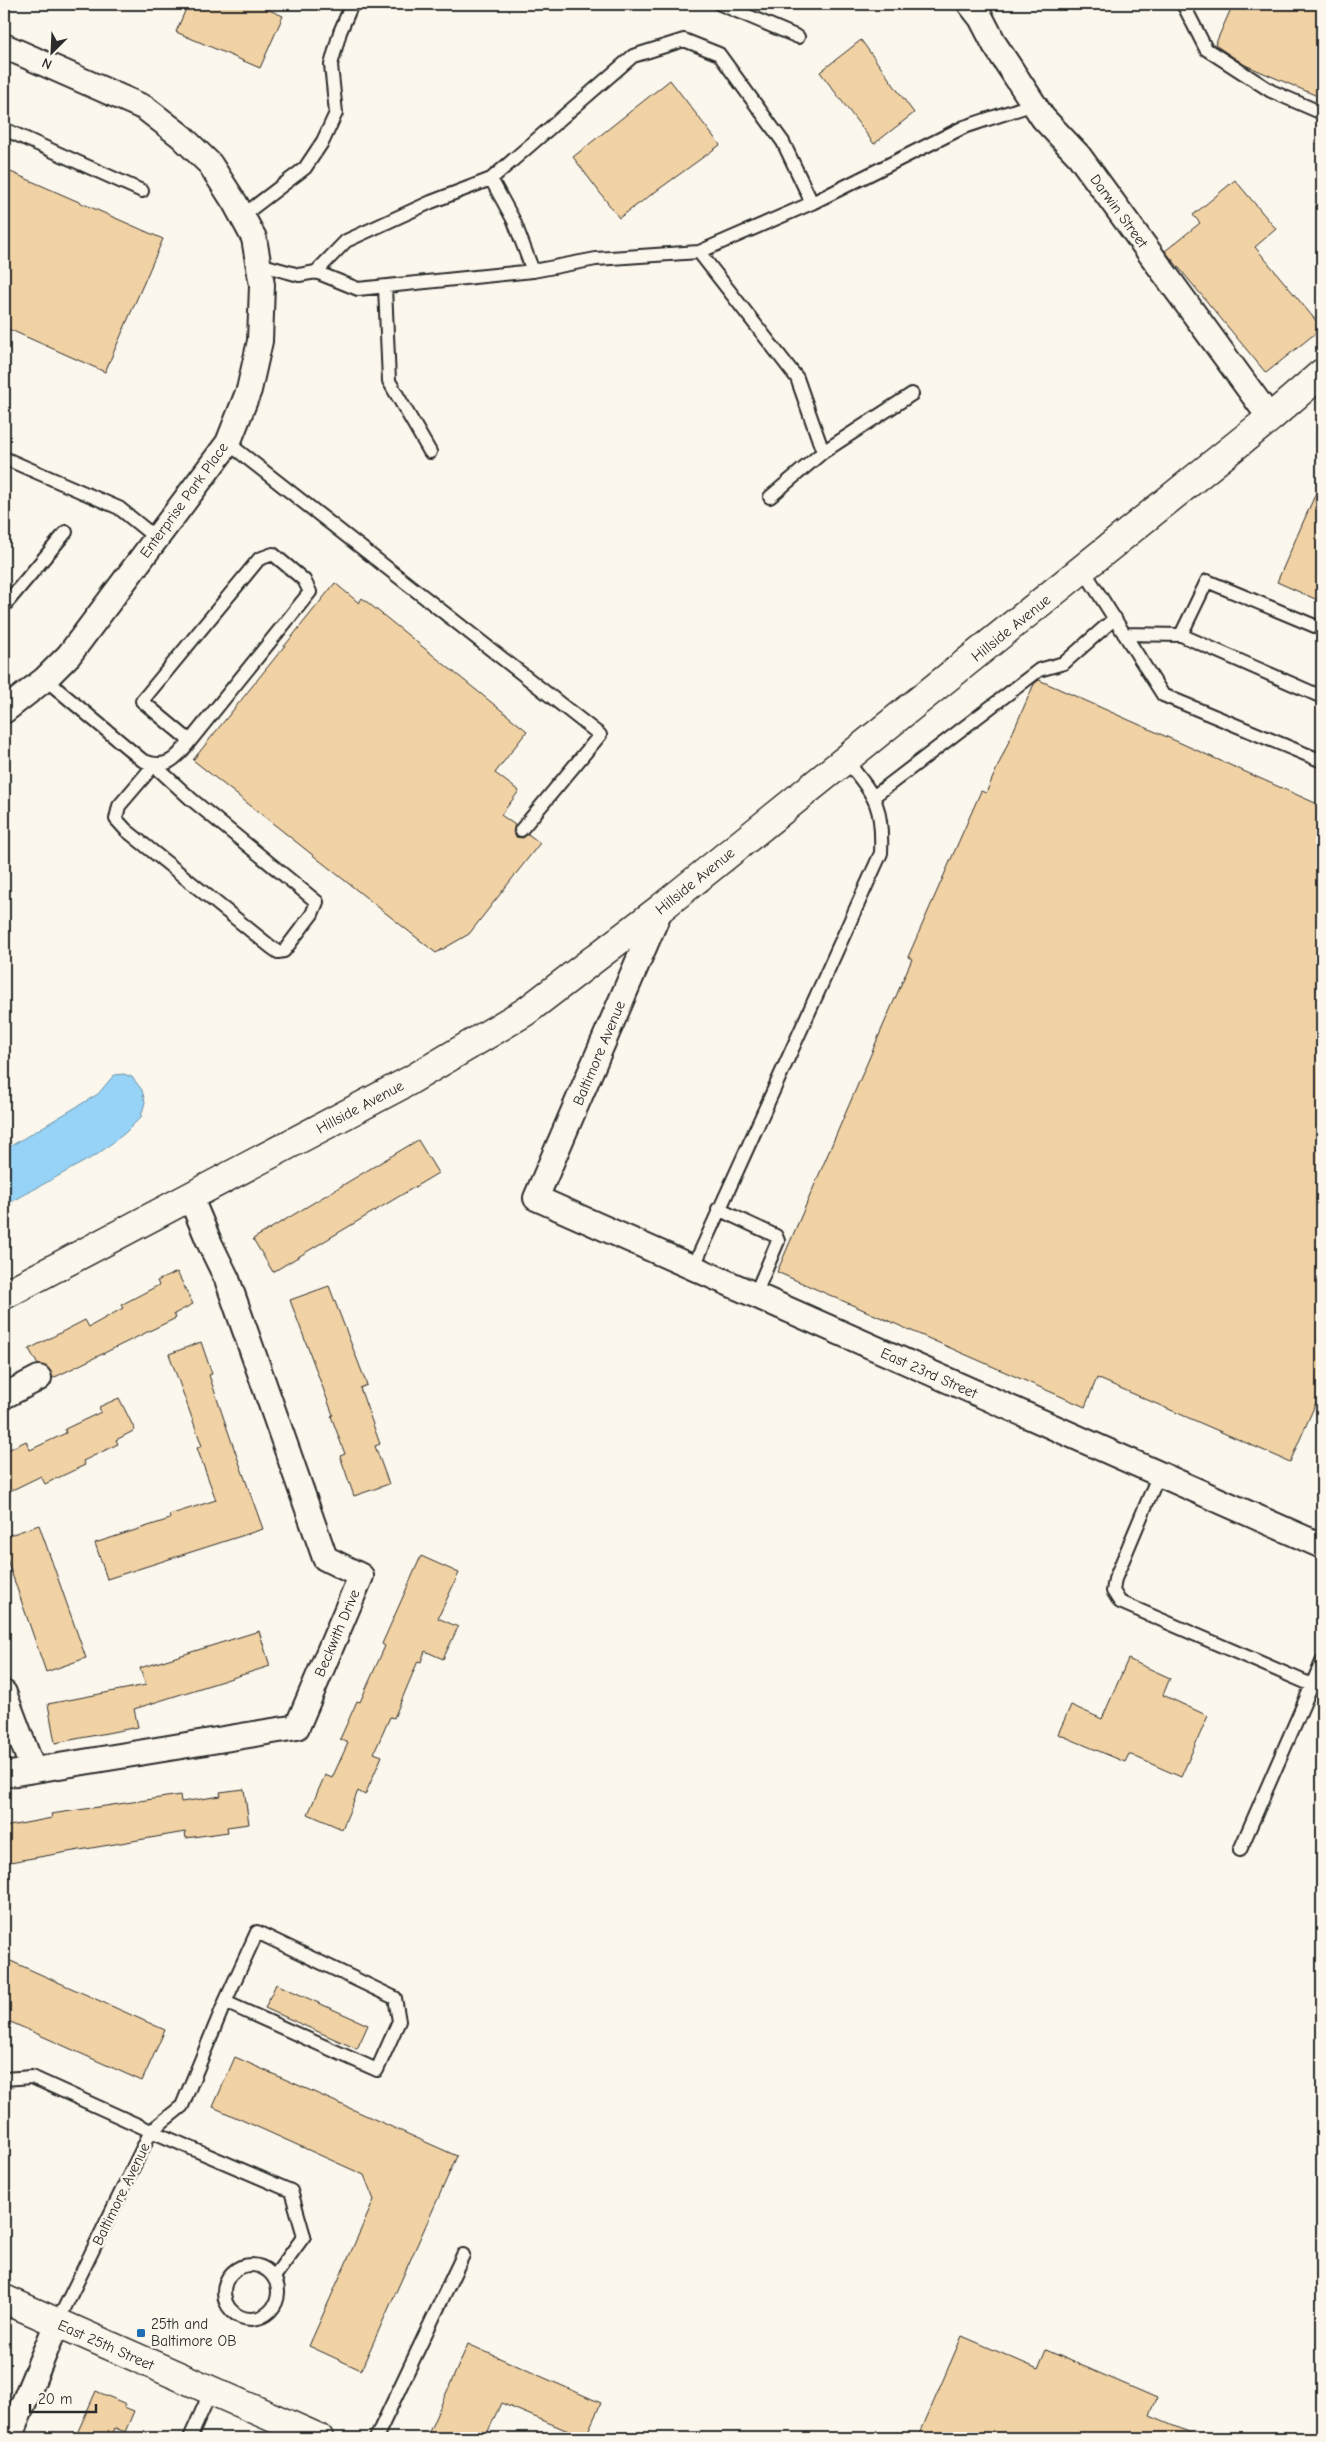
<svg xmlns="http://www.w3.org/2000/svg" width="1326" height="2442" viewBox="0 0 1326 2442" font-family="'Comic Neue',sans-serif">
  <rect width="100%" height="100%" fill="#fbf7ec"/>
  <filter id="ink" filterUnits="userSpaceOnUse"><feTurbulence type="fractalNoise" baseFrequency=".02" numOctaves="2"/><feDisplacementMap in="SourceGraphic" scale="10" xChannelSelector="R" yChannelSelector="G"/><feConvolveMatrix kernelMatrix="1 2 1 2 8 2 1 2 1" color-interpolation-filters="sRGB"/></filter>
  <g filter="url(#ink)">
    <!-- water -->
    <path fill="#96d3f6" stroke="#6b90a5" d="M124 1074 132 1077 142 1090 145 1102 141 1117 125 1133 98 1154 4 1206V1150L98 1094 114 1075Z"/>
    <!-- building -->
    <path fill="#f1d2a4" stroke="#2b2b2b" d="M188 4H255L283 16 260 68 176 32Z
      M1233 4H1322V98L1245 65 1215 45Z
      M861 40 914 113 874 144 820 72Z
      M670 80 720 145 619 218 573 157Z
      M4 169 163 239 105 372 4 327Z
      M1235 180 1276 229 1255 247 1322 328 1266 373 1165 251 1200 223 1193 215Z
      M1322 479V602L1277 582Z
      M335 583 359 603 362 598 527 731 495 773 519 791 501 815 515 825 513 832 516 837 523 838 528 834 540 843 469 934 436 953 193 760Z
      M1039 680 1322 806V1389L1290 1462 1097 1378 1085 1407 777 1272 912 959 908 957 981 791 986 793 1034 684Z
      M418 1140 438 1173 273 1272 253 1239Z
      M177 1272 193 1304 174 1314 176 1318 53 1378 47 1367 38 1365 29 1349 85 1320 89 1327 123 1308 121 1305 159 1285 157 1281Z
      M329 1286 367 1385 360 1388 380 1444 375 1446 389 1484 354 1496 340 1456 345 1454 331 1416 333 1415 290 1300Z
      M201 1342 212 1374 209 1375 230 1437 263 1529 107 1579 95 1543 170 1519 169 1515 216 1500 197 1448 202 1446 169 1354Z
      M119 1398 135 1430 116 1440 118 1444 83 1461 85 1465 45 1484 41 1476 4 1494V1452L26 1441 30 1450 66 1433 65 1429 101 1412 99 1407Z
      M39 1525 86 1658 46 1672 4 1551V1537Z
      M421 1556 459 1573 438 1618 458 1627 443 1659 425 1651 421 1662 418 1661 394 1718 390 1717 374 1753 382 1756 365 1795 358 1791 342 1829 308 1814 325 1775 332 1778 348 1743 340 1739 357 1701 360 1702 385 1646 382 1644Z
      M259 1631 270 1666 134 1709 138 1727 55 1743 48 1704 146 1685 140 1668Z
      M1128 1659 1170 1678 1163 1695 1208 1716 1181 1777 1129 1754 1125 1762 1058 1734 1071 1705 1102 1719Z
      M244 1789 249 1824 227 1827 228 1832 186 1838 185 1832 4 1863V1827L52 1818 51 1814 180 1795 181 1802 221 1796 220 1792Z
      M4 1958 165 2030 142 2081 4 2019Z
      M276 1984 368 2025 357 2049 265 2008Z
      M235 2057 457 2156 361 2370 309 2346 374 2200 364 2175 213 2107Z
      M962 2336 1038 2369 1046 2350 1099 2373 1157 2398 1150 2416 1202 2438H918Z
      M468 2344 601 2403 585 2438 501 2403 485 2438H443L429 2432Z
      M96 2391 126 2404 124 2407 134 2411 125 2432 115 2428 111 2438H75Z"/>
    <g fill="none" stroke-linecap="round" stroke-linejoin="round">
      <!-- service casing -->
      <g stroke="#2b2b2b" stroke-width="16">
        <path id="service" d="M720 4 798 37
          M1186 4 1184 6 1206 49 1271 91 1322 113
          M4 129 142 191
          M491 179 633 56 684 40 719 54 783 142 812 203
          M242 216 305 168 323 141 336 113 331 65 340 32 352 4
          M699 252 797 378 823 452
          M259 264 299 275 316 272 346 241 431 202 491 179 514 221 533 271
          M316 272 358 289 533 271 596 259 699 252 812 203 964 127 1034 104
          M385 287 389 381 430 452
          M228 443 600 735 521 830
          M4 458 119 508 156 538
          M770 497 823 452 912 394
          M1083 569 1163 695 1322 761
          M4 606 66 532
          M1124 634 1181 635 1322 697
          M1181 635 1207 581 1322 629
          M45 679 142 760C166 771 176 759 190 741L310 592 304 580 273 554 259 559 142 701 190 741
          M154 765 191 799 317 902 312 914 284 951 278 952 271 947 126 830 116 819 119 806Z
          M873 797 1039 670 1064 663 1115 618
          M718 1209 776 1236 778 1241 755 1295
          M693 1268 881 853C883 804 875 797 846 760
          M1159 1474 1115 1579 1113 1591 1120 1602 1312 1685
          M1240 1850 1322 1662
          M4 2079 32 2077 151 2131 291 2191 304 2236 274 2277
          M224 2292a27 27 0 1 1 54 0a27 27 0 1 1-54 0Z
          M57 2323 151 2131 182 2106 225 2002 257 1932 395 1998 399 2021 377 2070 225 2002
          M190 2438 211 2391
          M376 2438 463 2255"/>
      </g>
      <!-- minor casing -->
      <g stroke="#2b2b2b" stroke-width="28">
        <path id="minor" d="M970 4 981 18 995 45 1043 118 1079 156 1270 418
          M4 46 145 108 181 136 210 164 235 203 254 238 262 285 260 341 249 390 228 443 69 655 45 679 4 711
          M661 908 536 1198 1322 1546
          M4 1396 39 1378
          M4 1693 33 1770
          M4 1775 297 1727 361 1576 325 1558 227 1279 210 1244 190 1196
          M9 2438 57 2323"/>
      </g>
      <!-- tertiary casing -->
      <g stroke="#2b2b2b" stroke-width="31">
        <path id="tertiary" d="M4 1295 409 1081 525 1012 661 908 1270 418 1322 373
          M4 2299 319 2438"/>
      </g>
      <!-- service -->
      <use href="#service" stroke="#fbf7ec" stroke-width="12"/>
      <!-- minor -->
      <use href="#minor" stroke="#fbf7ec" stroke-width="24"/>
      <!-- tertiary -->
      <use href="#tertiary" stroke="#fbf7ec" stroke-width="28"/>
    </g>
  </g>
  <!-- markers -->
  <rect fill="#1f6fb2" stroke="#fbf7ec" stroke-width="2" x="136" y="2328" width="10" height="10" rx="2.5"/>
  <g text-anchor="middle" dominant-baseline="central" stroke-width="5" stroke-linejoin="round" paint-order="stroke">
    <!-- street labels -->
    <g font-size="15" fill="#2b2b2b" stroke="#fbf7ec">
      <text transform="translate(1119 211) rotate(54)">Darwin Street</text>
      <text transform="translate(184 500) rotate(-54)">Enterprise Park Place</text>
      <text transform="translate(1011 628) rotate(-39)">Hillside Avenue</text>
      <text transform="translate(695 881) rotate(-39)">Hillside Avenue</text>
      <text transform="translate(599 1053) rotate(-67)">Baltimore Avenue</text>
      <text transform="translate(360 1107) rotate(-28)">Hillside Avenue</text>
      <text transform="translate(929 1373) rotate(24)">East 23rd Street</text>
      <text transform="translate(337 1633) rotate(-67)">Beckwith Drive</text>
      <text transform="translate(121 2194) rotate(-64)">Baltimore Avenue</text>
      <text transform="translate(106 2345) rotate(24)">East 25th Street</text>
    </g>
    <!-- poi labels -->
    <g font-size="15" fill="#2b2b2b" stroke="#fbf7ec" text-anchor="start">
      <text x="151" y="2324">25th and<tspan x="151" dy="17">Baltimore OB</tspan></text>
    </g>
  </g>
  <!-- margin -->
  <rect width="1326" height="2442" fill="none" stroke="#fbf7ec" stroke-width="20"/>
  <rect x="10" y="10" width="1306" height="2422" fill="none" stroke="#2b2b2b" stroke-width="2" filter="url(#ink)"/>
  <!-- north arrow -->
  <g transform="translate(52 52) rotate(204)" stroke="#fbf7ec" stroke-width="4" paint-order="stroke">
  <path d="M0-4L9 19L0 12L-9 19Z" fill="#2b2b2b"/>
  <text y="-8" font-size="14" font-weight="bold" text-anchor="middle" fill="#2b2b2b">N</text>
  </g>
  <!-- scale -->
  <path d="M30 2404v8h66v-8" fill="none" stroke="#2b2b2b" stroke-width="2.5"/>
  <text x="38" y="2404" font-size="15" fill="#2b2b2b" stroke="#fbf7ec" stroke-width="4" paint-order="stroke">20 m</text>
</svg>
